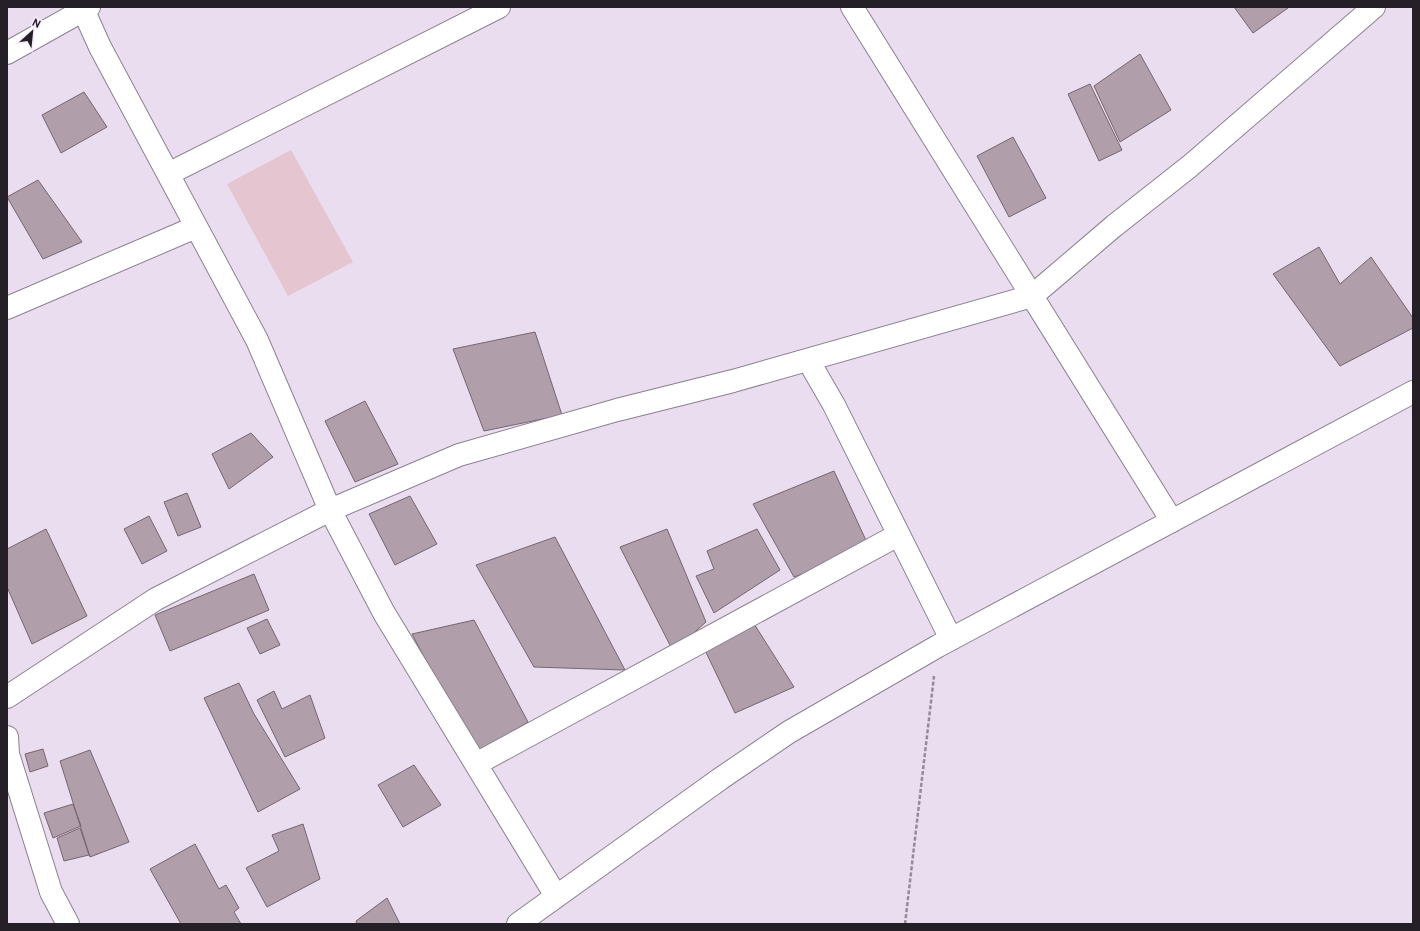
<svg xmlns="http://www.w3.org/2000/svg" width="1420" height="931" viewBox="0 0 1420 931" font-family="Overpass,sans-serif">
  <rect width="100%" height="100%" fill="#eaddef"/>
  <!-- green -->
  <path fill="#e4c5d0" d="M291 150 353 262 288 296 227 184Z"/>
  <!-- building -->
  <path fill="#b09eab" stroke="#766571" d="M1234 7H1287L1288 8 1253 33Z
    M1140 54 1171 110 1120 142 1094 86Z
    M1090 84 1122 150 1099 161 1068 94Z
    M84 92 107 127 61 153 42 115Z
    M1013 137 1046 198 1009 217 977 156Z
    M38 180 82 242 43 259 7 197Z
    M1319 247 1340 284 1371 257 1413 318V328L1340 366 1273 274Z
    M535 332 562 415 484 431 453 349Z
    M365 401 398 464 355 482 325 421Z
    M251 433 273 457 229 489 212 454Z
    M834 471 870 549 794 577 753 504Z
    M187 493 201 527 178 536 164 502Z
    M410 496 437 544 395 565 369 514Z
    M149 516 167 551 142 564 124 529Z
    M46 529 87 616 32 644 7 587V549Z
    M667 529 706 622 673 651 620 547Z
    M757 529 780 570 714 613 696 576 714 569 707 551Z
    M555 537 625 670 534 667 476 565Z
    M254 574 269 610 170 651 155 615Z
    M267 619 280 645 260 654 247 628Z
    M751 619 794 687 735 713 703 646Z
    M474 620 528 722 475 754 412 634Z
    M239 683 254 714 300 789 258 812 204 698Z
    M274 691 282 709 310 695 325 738 285 757 257 700Z
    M43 749 48 766 30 772 25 754Z
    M90 750 129 842 90 857 60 761Z
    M414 765 441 805 403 827 378 785Z
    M73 804 81 826 53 838 44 813Z
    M303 824 320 879 267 907 246 868 279 851 272 835Z
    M80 828 89 855 64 861 57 838Z
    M195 844 219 889 226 885 239 908 234 912 241 924H181L150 869Z
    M387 898 400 924H357L356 921Z"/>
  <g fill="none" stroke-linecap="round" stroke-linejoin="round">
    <!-- street casing -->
    <g stroke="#8c8091" stroke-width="24">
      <path id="street" d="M82 7 100 47 257 340 330 510 384 613 556 896
        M852 7 1172 521
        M7 53 89 7
        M168 174 499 7
        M7 308 196 227
        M808 360 834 405 951 639
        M7 697 156 599 330 510 459 455 617 410 733 381 1032 296 1114 226 1190 166 1374 7
        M7 737 8 754 51 892 68 924
        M476 764 898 535"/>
    </g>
    <!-- secondary casing -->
    <g stroke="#8c8091" stroke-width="24">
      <path id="secondary" d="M518 924 720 779 789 732 938 646 1413 392"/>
    </g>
    <!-- path -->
    <path stroke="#948b98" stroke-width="2.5" stroke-dasharray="4 2" stroke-linecap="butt" d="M905 924 934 676"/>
    <!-- street -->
    <use href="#street" stroke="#fff" stroke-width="22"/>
    <!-- secondary -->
    <use href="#secondary" stroke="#fff" stroke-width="22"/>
  </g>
  <!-- border -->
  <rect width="1420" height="931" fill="none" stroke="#252027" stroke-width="16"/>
  <!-- north arrow -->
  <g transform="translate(32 32) rotate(27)" stroke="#f7eafc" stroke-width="3" paint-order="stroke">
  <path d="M0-3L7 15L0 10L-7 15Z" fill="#252027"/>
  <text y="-6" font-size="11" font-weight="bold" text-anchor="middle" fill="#252027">N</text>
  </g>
</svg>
